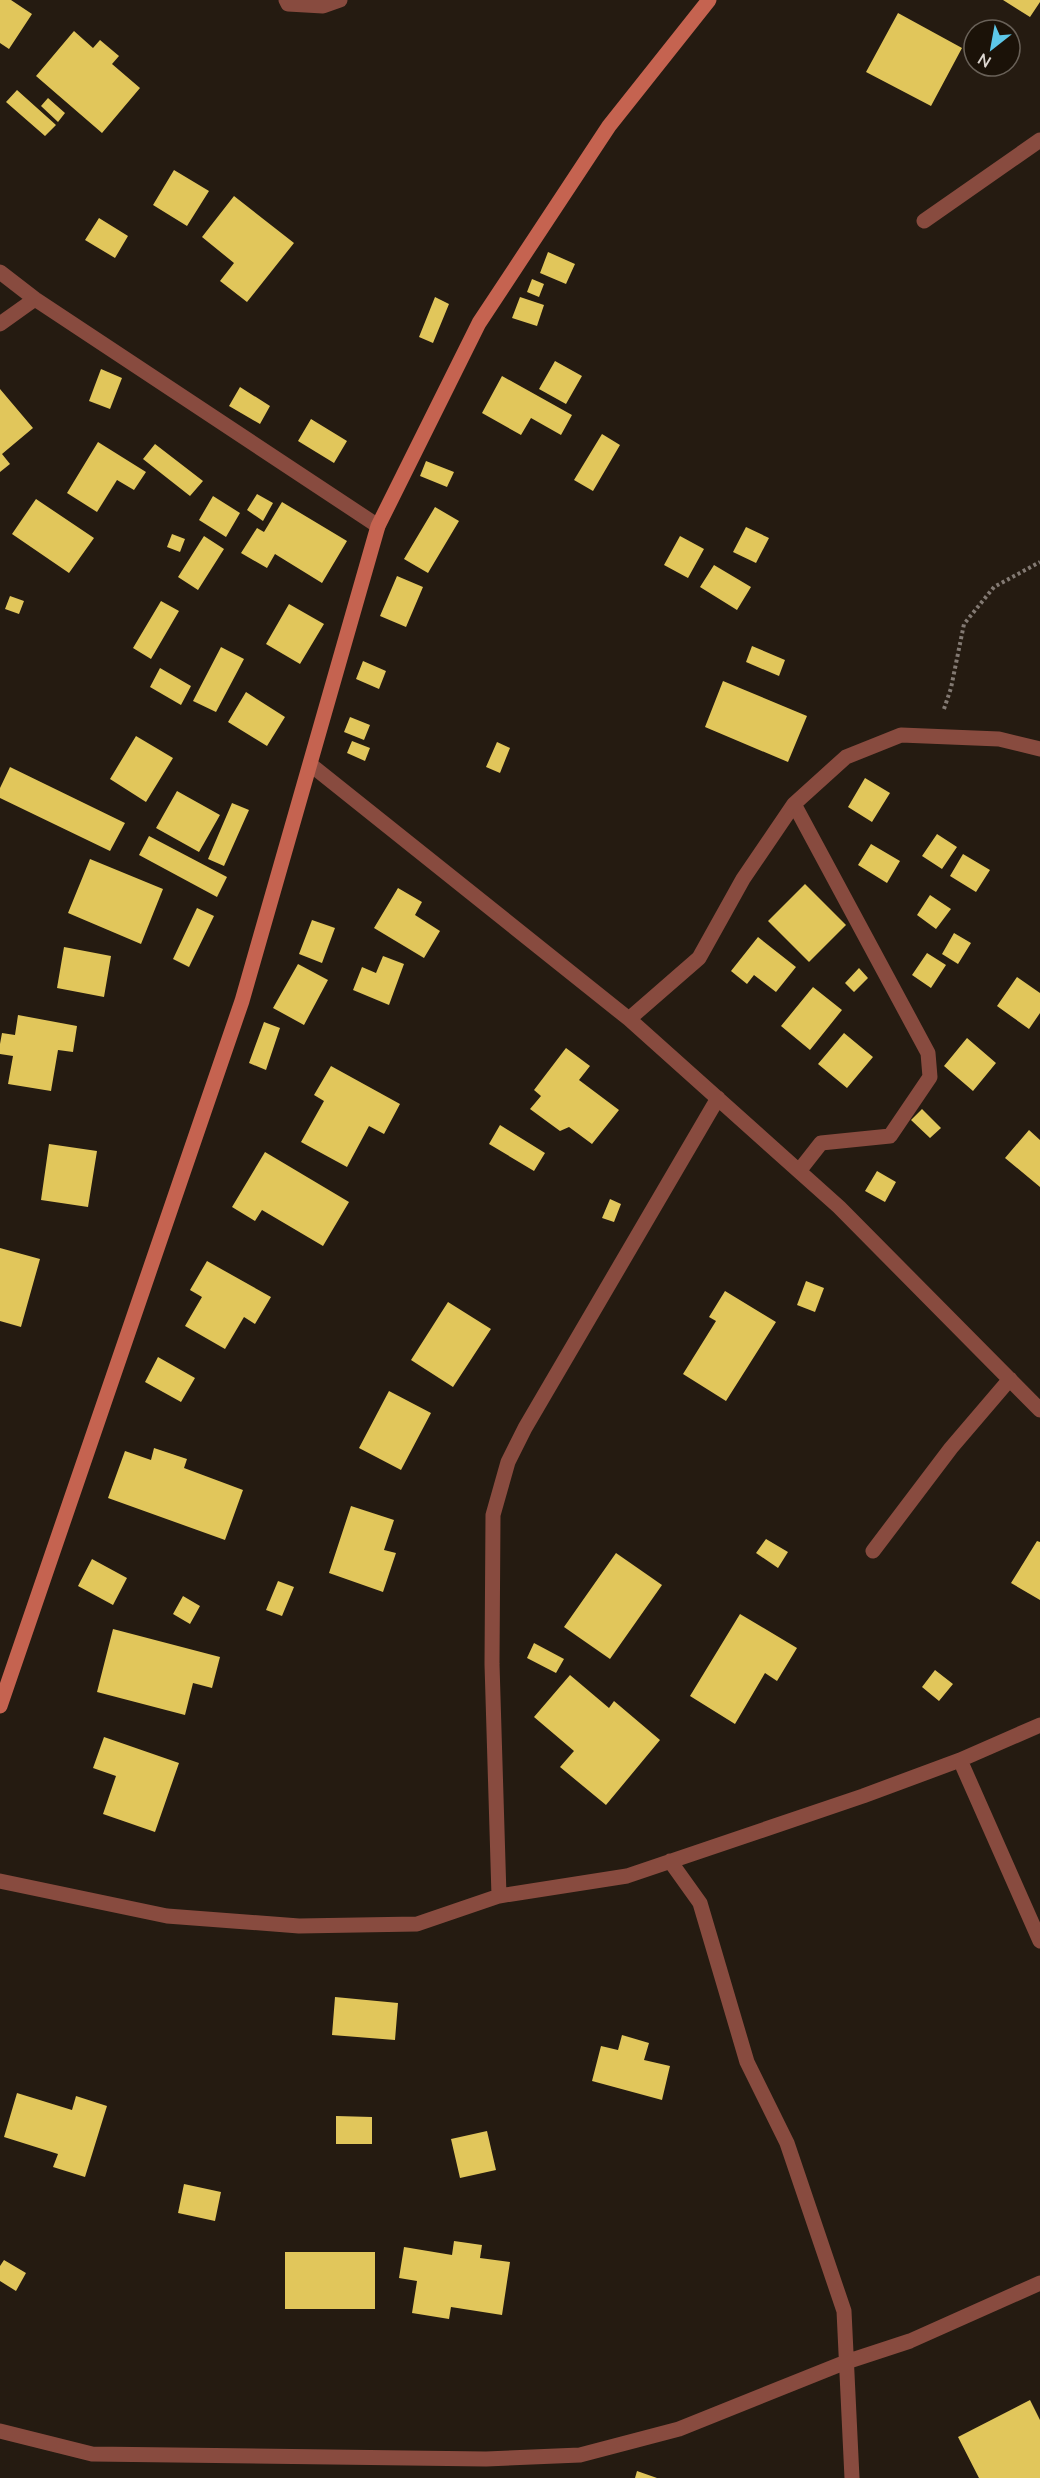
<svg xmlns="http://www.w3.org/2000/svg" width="1040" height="2478" viewBox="0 0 1040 2478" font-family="Mulish,sans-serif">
  <rect width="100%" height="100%" fill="#251b11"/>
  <!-- building -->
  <path fill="#e1c65b" d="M0 0H11L32 14 9 49 0 43Z
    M1003 0H1040V2L1030 17Z
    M898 13 962 48 931 106 866 72Z
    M74 31 93 48 100 40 119 56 112 64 140 88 102 133 36 76Z
    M17 90 56 125 45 136 6 102Z
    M48 98 65 113 58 122 41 106Z
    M174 170 209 191 187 226 153 205Z
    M234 196 294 243 247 302 220 281 234 263 202 237Z
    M99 218 128 236 115 258 85 240Z
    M548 252 575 264 566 284 540 273Z
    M532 279 544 284 539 297 527 292Z
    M435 297 449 304 433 343 419 337Z
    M520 297 544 305 537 326 512 318Z
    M555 361 582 376 566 404 539 389Z
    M101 369 122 378 110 409 89 401Z
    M502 376 572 415 561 435 531 418 521 435 482 413Z
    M240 387 270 406 260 424 229 406Z
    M0 389 33 428 2 454 10 464 0 472Z
    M311 419 347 441 334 463 298 441Z
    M602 434 620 445 593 491 574 480Z
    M98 442 146 472 134 490 117 480 97 512 67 493Z
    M155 444 203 481 190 496 143 459Z
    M426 461 454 472 447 487 420 476Z
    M257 494 273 503 263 521 247 510Z
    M213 496 240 513 226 537 199 520Z
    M36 499 94 538 69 573 12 534Z
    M282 502 347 541 322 583 275 554 267 568 241 553 257 528 264 532Z
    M435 507 459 521 428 573 404 559Z
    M746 527 769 538 756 563 733 552Z
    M172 534 185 539 180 552 167 547Z
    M204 536 224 549 198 590 178 577Z
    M680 536 704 549 688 578 664 565Z
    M714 565 751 587 737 610 700 587Z
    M397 576 423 587 406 627 380 616Z
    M10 596 24 601 19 614 5 609Z
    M161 601 179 611 151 659 133 648Z
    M289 604 324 624 300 664 266 644Z
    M752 646 785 660 779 676 746 662Z
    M221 647 244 659 216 712 193 701Z
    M363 661 386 671 379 689 356 679Z
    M160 668 191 686 181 705 150 687Z
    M723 681 807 716 788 762 705 727Z
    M246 692 285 717 267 746 228 722Z
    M350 717 370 725 364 740 344 732Z
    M136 736 173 758 146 802 110 779Z
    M352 741 370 748 365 761 347 753Z
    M497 742 510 748 500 773 486 767Z
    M10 767 125 823 110 851 0 798V788Z
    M865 778 890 793 872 822 848 807Z
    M177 791 220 815 199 852 156 828Z
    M232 803 249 810 224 866 208 859Z
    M937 834 957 847 942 869 922 856Z
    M149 836 227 877 217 897 139 855Z
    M871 844 900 861 887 883 858 865Z
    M963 854 990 870 976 892 950 876Z
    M90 859 163 889 141 944 68 913Z
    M805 884 846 925 809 962 768 921Z
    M398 888 422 902 415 915 440 931 424 958 374 928Z
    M930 895 951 909 936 929 917 915Z
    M197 908 214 916 189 967 173 959Z
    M312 920 335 928 322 963 299 954Z
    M954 933 971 943 958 964 942 954Z
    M758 937 796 967 776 992 754 975 747 984 731 971Z
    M64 947 111 956 104 997 57 988Z
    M927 953 946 965 931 988 912 975Z
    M383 956 404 964 389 1005 353 990 362 967 376 973Z
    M298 964 328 980 304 1025 273 1008Z
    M859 968 868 978 854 992 845 983Z
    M1017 977 1040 993V1013L1029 1029 997 1006Z
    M813 987 842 1010 810 1050 781 1026Z
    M18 1015 77 1026 73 1052 58 1050 51 1091 8 1084 13 1056 0 1054V1044L2 1033 15 1035Z
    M264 1022 280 1028 266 1070 249 1063Z
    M844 1033 873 1057 847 1088 818 1064Z
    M967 1038 996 1063 973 1091 944 1066Z
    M566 1048 590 1066 579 1080 619 1110 592 1144 569 1127 560 1131 530 1109 541 1096 534 1090Z
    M331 1066 400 1104 384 1134 369 1126 347 1167 301 1142 324 1101 314 1095Z
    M922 1109 941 1128 930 1138 911 1120Z
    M500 1125 545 1153 534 1171 489 1144Z
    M1029 1130 1040 1140V1187L1005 1158Z
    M49 1144 97 1151 88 1207 41 1200Z
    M265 1152 349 1202 323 1246 262 1210 255 1221 232 1207Z
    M877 1171 896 1182 885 1202 865 1191Z
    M610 1199 621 1204 614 1222 602 1218Z
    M0 1248 40 1259 21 1327 0 1321Z
    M207 1261 271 1297 255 1324 244 1317 225 1349 185 1326 202 1297 190 1290Z
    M806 1281 824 1288 815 1312 797 1305Z
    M725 1291 776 1322 726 1401 683 1374 716 1321 709 1317Z
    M448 1302 491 1329 453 1387 411 1360Z
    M158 1357 195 1378 181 1402 145 1382Z
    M389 1391 431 1413 401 1470 359 1448Z
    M154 1448 187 1459 184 1468 243 1490 225 1540 108 1498 125 1451 151 1460Z
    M351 1506 394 1520 384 1550 396 1553 383 1592 329 1573Z
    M766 1539 788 1552 778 1568 756 1553Z
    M1037 1541 1040 1542V1600L1011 1583Z
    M616 1553 662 1585 610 1659 564 1627Z
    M92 1559 127 1578 113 1605 78 1586Z
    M278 1581 294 1587 282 1616 266 1610Z
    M183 1596 200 1606 190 1624 173 1614Z
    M740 1614 797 1648 777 1681 765 1673 735 1724 690 1696Z
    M113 1629 220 1657 212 1688 193 1683 185 1715 97 1692Z
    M534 1643 564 1659 556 1673 527 1658Z
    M935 1670 953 1684 939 1701 922 1687Z
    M570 1675 609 1708 614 1701 660 1740 606 1805 560 1767 574 1751 534 1717Z
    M104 1737 179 1763 155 1832 103 1814 116 1776 93 1768Z
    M335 1997 398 2003 395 2040 332 2035Z
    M622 2035 649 2043 644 2060 670 2066 662 2100 592 2081 601 2046 618 2050Z
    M17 2093 72 2110 76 2096 107 2106 85 2177 53 2167 58 2154 4 2137Z
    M336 2116 372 2117V2144H336Z
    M487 2131 496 2170 460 2178 451 2139Z
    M184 2184 221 2192 215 2221 178 2213Z
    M454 2241 482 2245 480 2258 510 2262 502 2315 451 2307 449 2319 412 2313 417 2281 399 2278 404 2247 452 2255Z
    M285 2252H375V2309H285Z
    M4 2260 26 2273 16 2291 0 2281V2266Z
    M1030 2400 1040 2420V2478H979L958 2437Z
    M637 2471 657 2478H635Z"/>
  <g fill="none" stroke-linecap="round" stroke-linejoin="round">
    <!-- path -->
    <path stroke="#837a73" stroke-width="4" stroke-dasharray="3 3" stroke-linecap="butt" d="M944 709 951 688 964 624 994 587 1040 562"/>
    <!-- lane -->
    <path stroke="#884b3f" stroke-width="15" d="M924 221 1040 140"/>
    <!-- street -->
    <path stroke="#884b3f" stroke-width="15" d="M286 0 288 4 323 6 340 0
      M0 272 35 299 378 526
      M0 324 35 299
      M311 765 629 1019 839 1207 1040 1410
      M794 804 928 1053 930 1077 890 1136 821 1143 799 1171
      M629 1019 699 958 743 879 794 804 846 757 901 735 999 739 1040 749
      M873 1551 951 1448 1010 1379
      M960 1760 1040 1941
      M670 1861 700 1903 747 2062 787 2143 844 2311 852 2478
      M0 1881 167 1916 299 1926 417 1924 499 1896 627 1876 863 1796 960 1760 1040 1725
      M499 1896 492 1664 493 1515 508 1462 525 1428 718 1098
      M0 2431 92 2454 486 2459 580 2455 679 2429 846 2362 910 2341 1040 2283"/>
    <!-- secondary -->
    <path stroke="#c56350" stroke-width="15" d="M0 1706 242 1001 378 526 479 323 609 126 709 0"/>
  </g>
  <!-- north arrow -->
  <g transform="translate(992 48) rotate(211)"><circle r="28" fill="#1b1208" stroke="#696158" stroke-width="1.5"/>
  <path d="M0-4.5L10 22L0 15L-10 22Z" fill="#5dc7e8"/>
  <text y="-9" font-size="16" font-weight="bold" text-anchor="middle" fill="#ded7d1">N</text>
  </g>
</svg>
